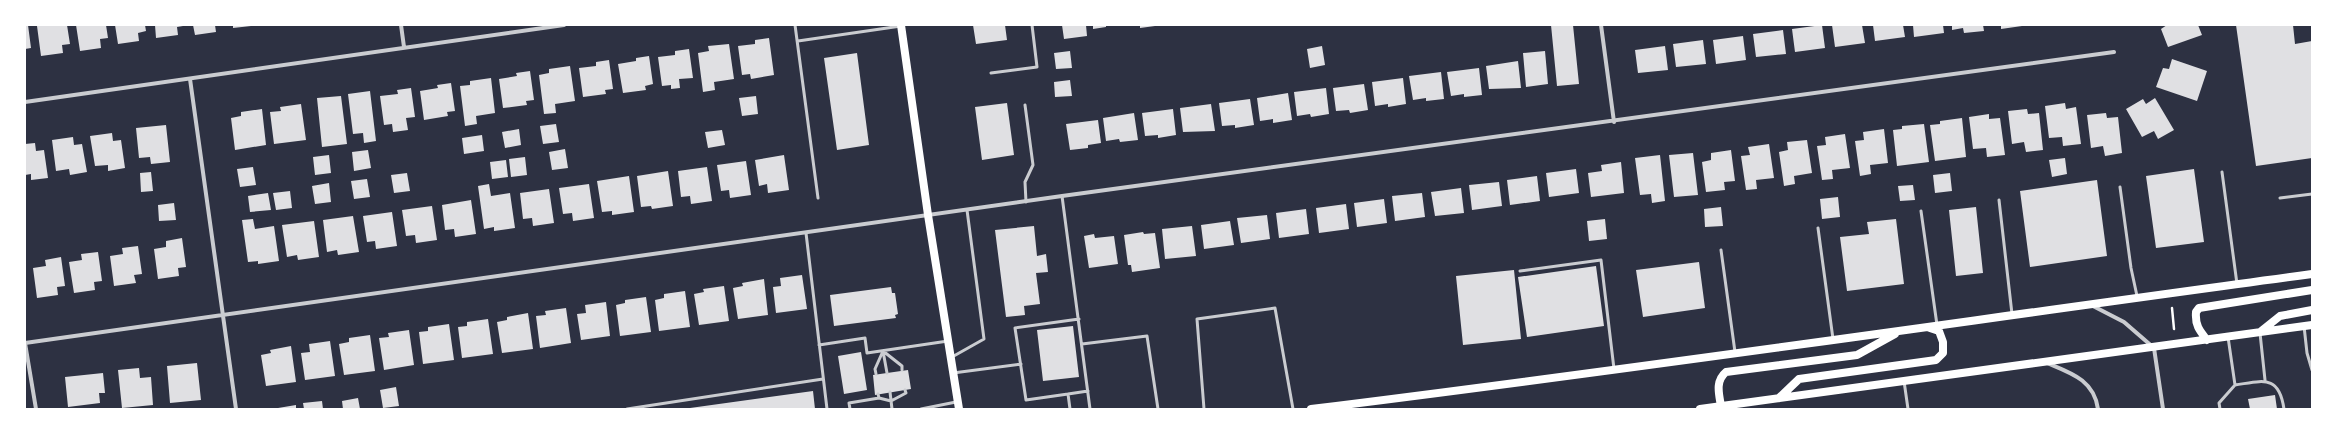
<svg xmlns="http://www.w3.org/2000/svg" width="2337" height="434" viewBox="0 0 2337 434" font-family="Commissioner,sans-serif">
  <rect width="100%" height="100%" fill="#2d3142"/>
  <!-- building -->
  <path fill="#e0e0e3" d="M25 25H28L31 48 25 49Z
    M67 25 70 44 62 45 63 53 41 56 37 26Z
    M76 25H106L108 38 100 39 101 48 80 51Z
    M115 25H145L146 31 138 33 139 41 118 44Z
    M155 25H183V26L177 27 178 35 156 38Z
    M193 25H215L216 32 195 35Z
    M233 25H251V26L233 28Z
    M973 25H1005L1007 40 976 44Z
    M1062 25H1086L1087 36 1064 39Z
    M1093 25H1106V27L1093 29Z
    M1140 25H1155V26L1140 28Z
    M1551 25H1573L1579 84 1557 86Z
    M1822 25 1825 48 1795 52 1792 29Z
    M1832 25H1862L1865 43 1835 47Z
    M1873 25H1903L1905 37 1875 41Z
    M1913 25H1943L1944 33 1914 37Z
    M1952 25H1983L1984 31 1964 33 1963 28 1952 30Z
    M2001 25H2022V26L2001 29Z
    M2167 25H2198L2202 35 2168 47 2161 29Z
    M2236 25H2293L2295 44 2312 41V158L2256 166Z
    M1783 30 1786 54 1756 57 1753 34Z
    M1743 36 1746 60 1716 64 1713 40Z
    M769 38 774 75 751 79 750 74 742 75 738 46 755 44V40Z
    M1703 40 1706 64 1676 67 1673 44Z
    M729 44 734 79 714 82 715 90 703 92 698 53 709 51 708 46Z
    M1322 46 1325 65 1310 68 1307 49Z
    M1665 46 1668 70 1638 73 1635 50Z
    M689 49 693 78 679 79 680 88 671 89V85L662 86 658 57 675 55V51Z
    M1070 51 1072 68 1056 69 1054 53Z
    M1545 51 1548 84 1526 87 1523 53Z
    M857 53 869 145 837 150 824 58Z
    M649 56 653 84 645 86 646 90 623 93 618 64 636 61V58Z
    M2172 59 2207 71 2197 101 2156 87 2163 68 2169 69Z
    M609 60 613 89 605 90 606 94 583 97 579 68 596 66V62Z
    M1518 61 1521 88 1489 89 1486 66Z
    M570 66 575 101 555 104 556 113 544 114 539 75 549 73V69Z
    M1479 68 1482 95 1464 97V94L1451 96 1447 72Z
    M530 71 534 100 526 101 527 105 503 108 499 79 517 76 516 73Z
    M1441 72 1444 99 1426 101V98L1413 100 1409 76Z
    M491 78 495 113 476 116 477 124 465 126 460 86 470 85V81Z
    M1403 78 1406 104 1388 107V104L1375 106 1372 82Z
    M1070 80 1072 96 1055 97 1054 82Z
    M451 83 455 111 447 112 448 116 424 120 420 91 438 88 437 85Z
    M1364 84 1368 110 1350 113 1349 110 1336 111 1333 88Z
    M411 88 415 117 406 118 408 130 393 132 392 124 384 125 380 96 398 94 397 90Z
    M1326 88 1329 114 1311 117 1310 114 1297 116 1294 92Z
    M370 91 376 141 364 143 363 133 353 134 348 94Z
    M1288 93 1292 120 1273 123V119L1260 121 1257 98Z
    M341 96 347 144 322 147 317 98Z
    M756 96 758 114 742 116 739 98Z
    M2155 98 2174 130 2158 139 2154 131 2142 137 2126 109 2143 99 2146 104Z
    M1250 99 1254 125 1235 128V125L1222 126 1219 103Z
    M1007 103 1014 155 982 160 975 107Z
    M2065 103 2066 109 2076 107 2081 144 2063 146 2062 137 2049 138 2045 106Z
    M301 104 306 140 274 144 270 112 281 111 280 107Z
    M1211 104 1215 131 1183 132 1180 108Z
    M262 109 266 145 235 150 231 118 241 116V112Z
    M1173 109 1176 135 1158 138V135L1145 136 1142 113Z
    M2027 109 2028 114 2039 113 2043 150 2026 152 2024 142 2012 144 2008 111Z
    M1134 113 1138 140 1120 142 1119 139 1106 141 1103 118Z
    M2106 113 2107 118 2118 117 2122 153 2105 156 2103 146 2091 148 2087 115Z
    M1989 114V119L2000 118 2005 155 1987 157 1986 148 1973 149 1969 117Z
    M1962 118 1966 157 1935 161 1930 125 1940 124V121Z
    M1098 120 1101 143 1088 145V148L1070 150 1066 124Z
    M556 124 559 142 543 144 540 126Z
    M1924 124 1929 162 1897 166 1893 130 1902 129V126Z
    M166 125 170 162 151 164 150 157 139 158 136 128Z
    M519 129 521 145 505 148 502 132Z
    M1884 129 1888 163 1870 165 1871 174 1860 176 1855 141 1864 140 1863 132Z
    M722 130 725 145 708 148 705 132Z
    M112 133 113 141 121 140 125 168 108 171V165L95 166 90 136Z
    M1845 134 1850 168 1832 170 1833 179 1822 180 1817 146 1826 145 1825 137Z
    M482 135 484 151 464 154 462 138Z
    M73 137 74 145 82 144 87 172 70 175 69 169 56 171 52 140Z
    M1807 140 1812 173 1794 176 1795 184 1784 186 1779 152 1788 150 1787 142Z
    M35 143 36 151 44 150 48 178 31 180V174L25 175V144Z
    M1769 144 1774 178 1756 180 1757 189 1746 190 1741 156 1750 155 1748 147Z
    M565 149 568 168 552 170 549 152Z
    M368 150 371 168 354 171 352 152Z
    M1731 150 1735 181 1724 182 1725 190 1706 192 1702 162 1711 160V153Z
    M1693 153 1698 195 1674 197 1669 155Z
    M329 155 331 173 315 175 313 157Z
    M784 155 789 190 768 193 767 184 759 186 755 160Z
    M1660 155 1665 201 1652 203 1651 194 1640 195 1635 158Z
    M525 157 527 175 511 177 509 159Z
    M2065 158 2067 174 2052 177 2049 160Z
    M506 160 508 177 492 179 490 162Z
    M746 161 751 195 730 198 729 190 721 191 717 165Z
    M1621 162 1624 193 1591 197 1588 173 1602 171 1601 165Z
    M253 167 256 185 240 187 237 169Z
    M707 167 712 201 691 204 690 196 681 197 678 171Z
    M1576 169 1579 193 1549 197 1546 173Z
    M2194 169 2204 242 2156 248 2146 176Z
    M668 171 673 206 652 209 651 206 641 207 637 176Z
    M151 172 153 191 141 192 140 173Z
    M407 173 410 191 394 193 391 175Z
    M1950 173 1952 191 1935 193 1933 175Z
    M629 176 634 212 612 215V211L602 212 597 181Z
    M1537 176 1540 201 1510 205 1507 180Z
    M367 179 370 197 354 199 351 181Z
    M2097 180 2107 256 2030 267 2020 191Z
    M1499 182 1502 206 1472 210 1469 185Z
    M329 183 331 202 315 204 312 186Z
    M489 184 491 196 510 193 515 228 494 231V227L484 229 478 186Z
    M589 184 594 218 573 221 572 213 563 214 559 188Z
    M1913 185 1915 200 1900 201 1898 186Z
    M1461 188 1464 213 1435 216 1431 192Z
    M549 189 554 223 533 226 532 218 523 219 520 193Z
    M290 191 292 208 276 210 273 193Z
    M268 193 271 210 250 212 248 196Z
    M1422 193 1425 217 1395 221 1392 196Z
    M1838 197 1840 217 1822 219 1820 199Z
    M1384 199 1387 223 1357 227 1354 203Z
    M471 200 476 234 455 237 454 229 445 230 442 205Z
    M174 203 176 220 159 221 158 205Z
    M1346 204 1349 229 1319 233 1316 208Z
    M432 206 437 240 416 243 415 235 406 236 402 210Z
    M1721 207 1723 226 1705 227 1704 209Z
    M1976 207 1983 273 1956 276 1949 210Z
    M1306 209 1309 234 1279 238 1276 213Z
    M392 212 397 246 376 249 375 241 367 242 363 216Z
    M1267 215 1270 239 1241 243 1237 218Z
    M353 216 359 252 338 255 337 250 327 252 323 220Z
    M253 219 255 229 274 226 279 261 258 264V261L248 262 242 220Z
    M1605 219 1607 239 1589 241 1587 221Z
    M1896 219 1904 284 1847 291 1840 237 1869 234 1867 222Z
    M314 221 319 257 298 260 297 255 287 257 282 225Z
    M1230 221 1234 245 1204 249 1201 225Z
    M1034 226 1037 256 1046 254 1048 272 1036 273 1040 304 1024 306 1025 315 1006 317 995 230Z
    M1192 226 1196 256 1165 259 1162 229Z
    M1143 232 1144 234 1155 233 1160 268 1132 272 1131 265H1128L1124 235Z
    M1094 234 1095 238 1114 236 1118 264 1089 268 1084 236Z
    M182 238 186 267 178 268 179 276 158 279 154 249 166 247V241Z
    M138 246 142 274 134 275 136 283 114 286 110 256 123 254 122 248Z
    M98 252 102 281 94 282 95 290 74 293 69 262 82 260 81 254Z
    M61 257 65 286 57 287 58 295 37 298 33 268 46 266 45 260Z
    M1699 262 1705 308 1643 317 1636 270Z
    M1596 266 1604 326 1527 337 1518 277Z
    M1514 270 1521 339 1463 345 1456 276Z
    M802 275 807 309 776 313 773 287 781 286 780 278Z
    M764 279 768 315 738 319 733 288 743 286 742 283Z
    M724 286 729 321 699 325 694 294 704 292 703 289Z
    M891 287 892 293H895L898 314 895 315 896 318 834 326 830 295Z
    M685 291 690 327 659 331 655 300 664 298V294Z
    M646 297 651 332 620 336 616 305 625 303V300Z
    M606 302 610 336 581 340 577 314 586 313 585 305Z
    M566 308 571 343 540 348 536 316 546 315 545 311Z
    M528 313 533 349 502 353 497 322 507 320V317Z
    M488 319 493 354 462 358 458 327 467 326V322Z
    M449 324 454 360 423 364 419 332 428 331V327Z
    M1073 326 1079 377 1043 381 1037 330Z
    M409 330 414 365 384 370 379 338 389 337 388 333Z
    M370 335 375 371 344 375 339 344 349 342V338Z
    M330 341 335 376 305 380 301 353 310 352 309 344Z
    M291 346 296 382 266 386 261 355 271 353 270 350Z
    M861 352 867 390 844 394 838 356Z
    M197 363 201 400 170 403 167 366Z
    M139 368 140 378 151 377 153 405 122 408 118 370Z
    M908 370 911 389 875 395 873 375Z
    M103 373 105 393H99L100 403 68 407 65 377Z
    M396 387 399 406 383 408 380 390Z
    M813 391 815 409H690V408Z
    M2275 395 2277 409H2250L2248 399Z
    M358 398 360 409H343L342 401Z
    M322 401 323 409H304L303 403Z
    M296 405V409H278V408Z"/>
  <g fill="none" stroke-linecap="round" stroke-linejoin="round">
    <!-- path -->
    <path stroke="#fff" stroke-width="2.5" d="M2172 308 2174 329"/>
    <!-- service -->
    <path stroke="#caccd0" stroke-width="3" d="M795 25 818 198
      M798 41 901 26
      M991 73 1037 67 1032 25
      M1025 105 1033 165 1025 182 1026 202
      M2222 172 2237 284
      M2120 187 2131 268 2137 296
      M1062 196 1090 409
      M2280 198 2312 194
      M1999 200 2012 314
      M1921 211 1937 325
      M1818 228 1833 339
      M806 233 827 409
      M1721 250 1735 352
      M1520 271 1601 260 1614 369
      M2304 326 2307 353 2312 370
      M2260 333 2265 380
      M1082 344 1147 336 1158 409
      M819 345 865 338 867 353 948 341
      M883 351 887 373
      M952 357 984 339 967 210
      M953 373 1021 364
      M876 374 875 369 883 351 902 366V370
      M1904 381 1908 409
      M2235 385C2263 381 2279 374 2284 409
      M890 392 892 409
      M878 394 879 398 891 401 906 393 905 390
      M1068 394 1026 400 1015 328 1079 319
      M627 409 823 379
      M850 409 849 403 879 398
      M921 409 956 402
      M1070 409 1068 394 1088 391
      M1204 409 1197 319 1275 308 1293 409
      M2220 409 2219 403 2235 385 2228 337"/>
    <!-- minor -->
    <path stroke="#caccd0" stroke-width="4" d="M401 25 404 47
      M1601 25 1614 122
      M190 79 236 409
      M25 102 564 25
      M2091 305 2124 322 2154 348 2163 409
      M25 343 1062 196 2114 52
      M25 343 36 409
      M2047 363C2071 373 2094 380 2098 409"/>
    <!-- secondary -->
    <path stroke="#fff" stroke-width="8" d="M901 25 928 215 959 409
      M2260 332 2280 316 2312 310
      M2207 340C2199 330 2195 325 2196 312L2199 308 2312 290
      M1779 398 1799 379 1936 360 1943 353V342L1939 331 1930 328
      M1721 406C1719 394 1715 381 1726 372L1857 355 1895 334
      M1311 409C1645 368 1978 319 2312 274
      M1700 409 2312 325"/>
  </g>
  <!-- border -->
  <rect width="2337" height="434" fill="none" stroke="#ffffff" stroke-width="52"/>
</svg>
